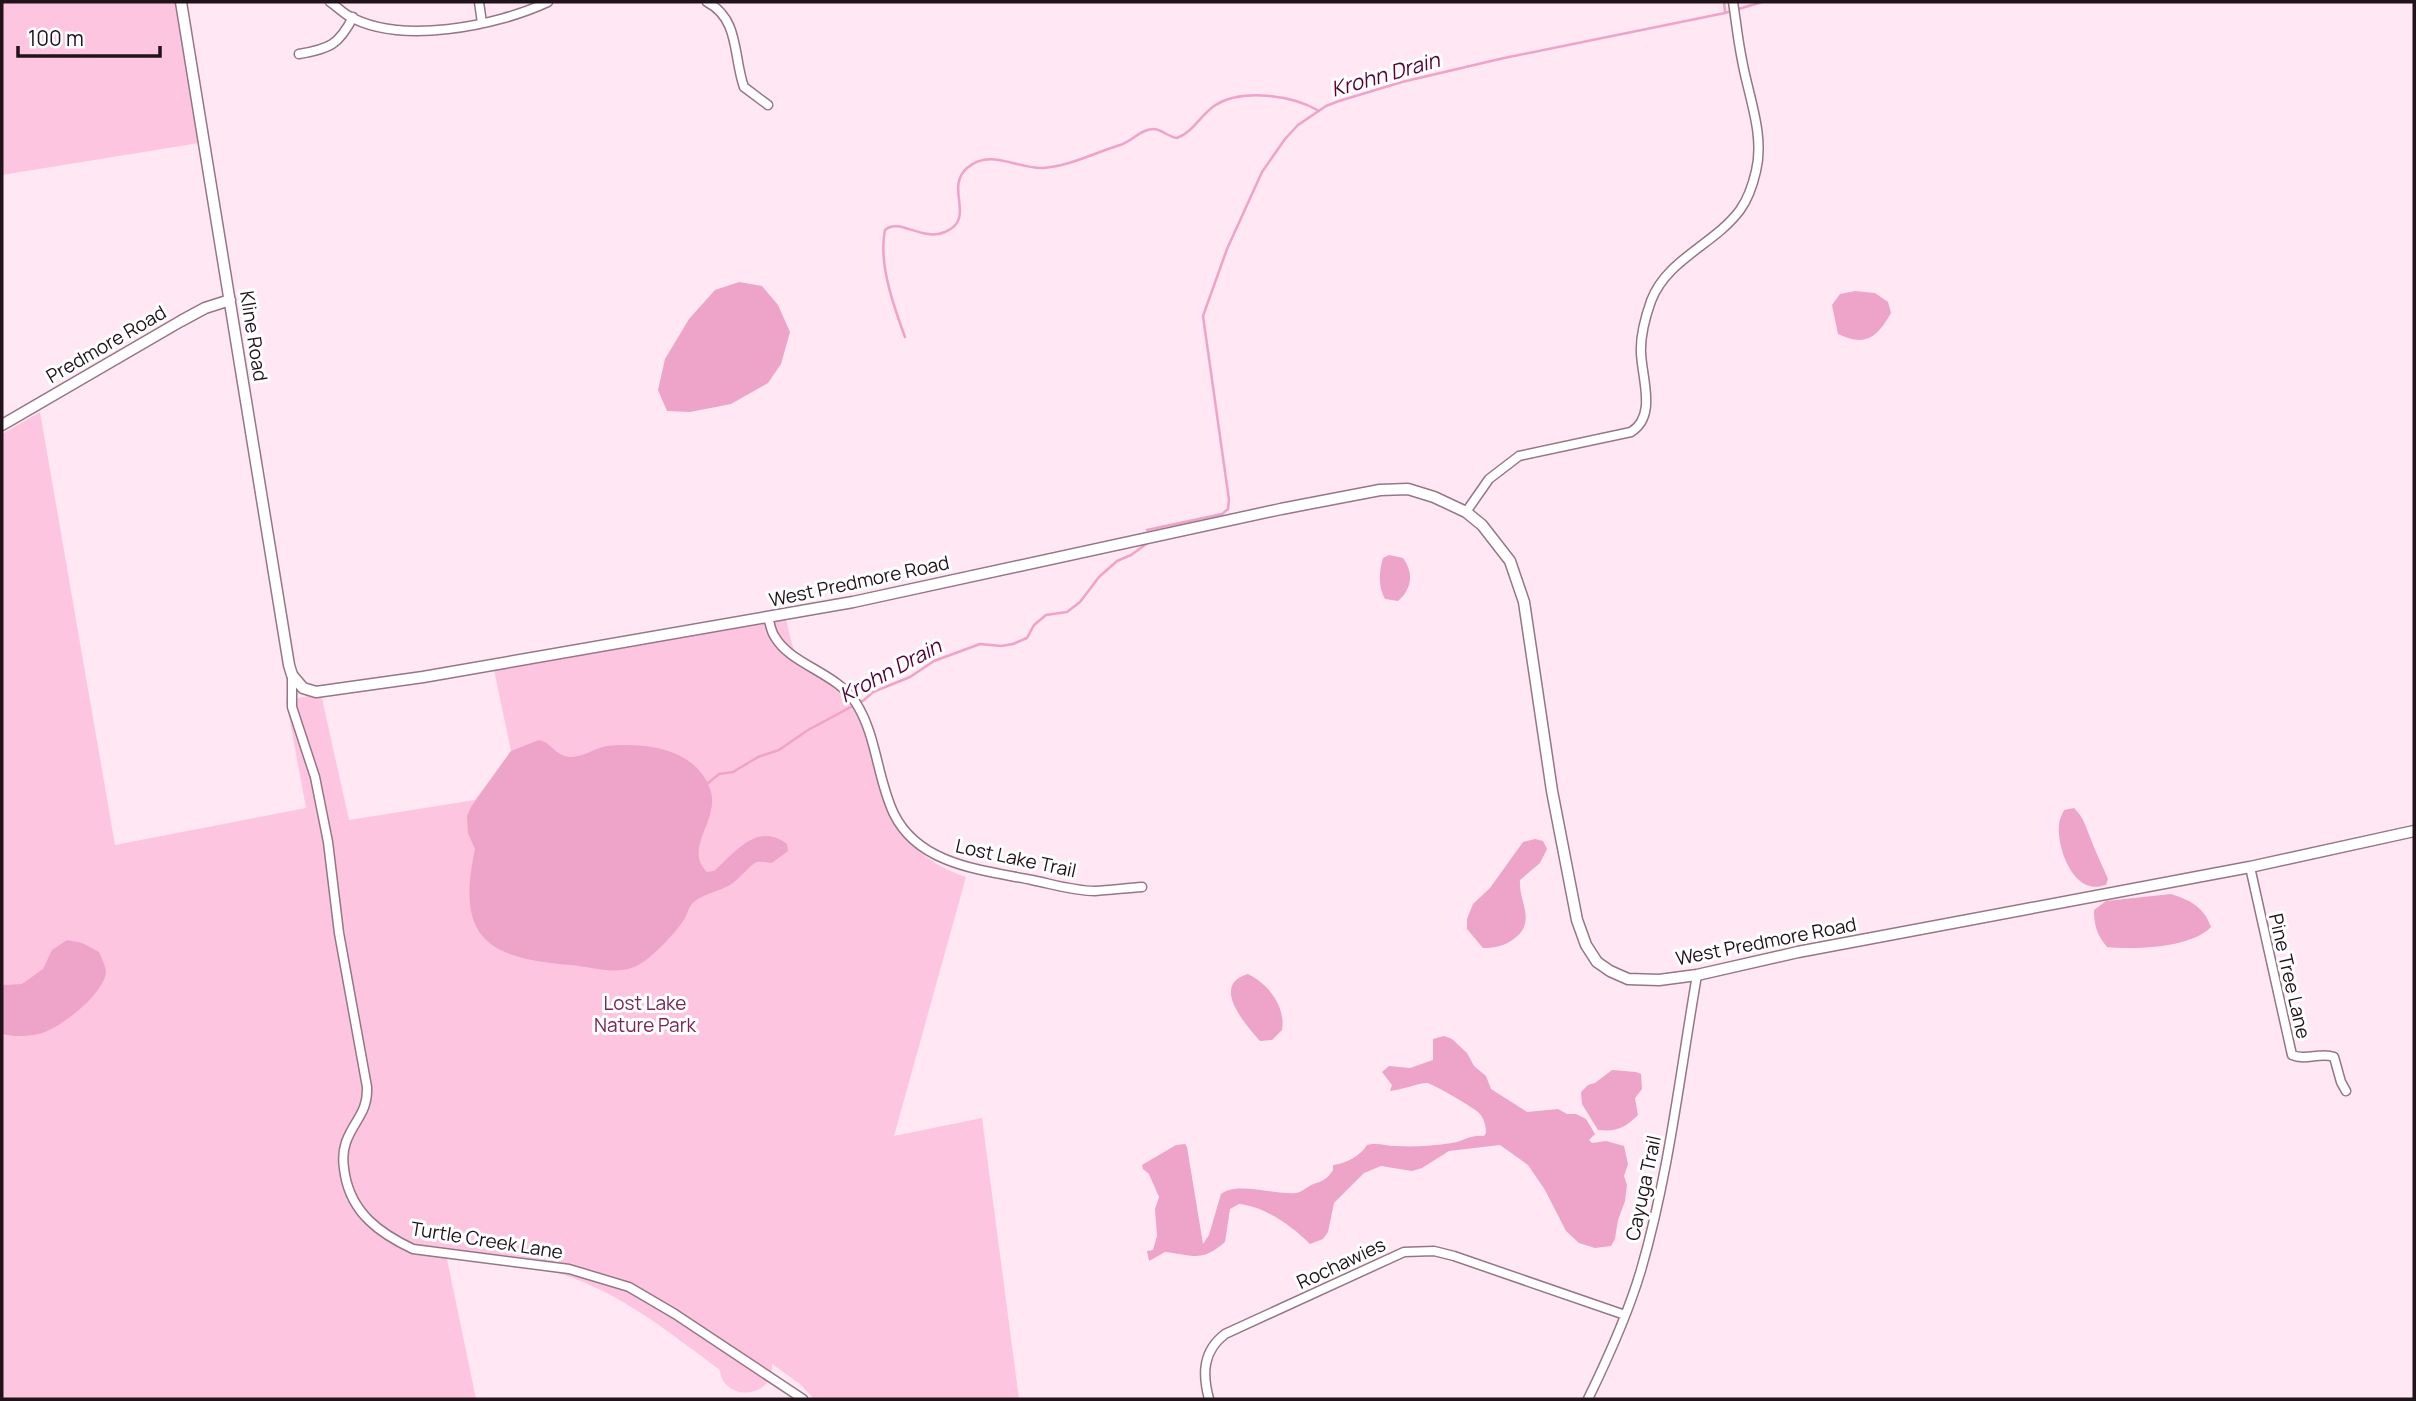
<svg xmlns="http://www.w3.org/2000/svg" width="2416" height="1401" viewBox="0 0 2416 1401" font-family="Manrope,sans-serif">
  <rect width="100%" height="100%" fill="#ffe8f3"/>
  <!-- green -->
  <path fill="#fec5e0" d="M2 2H178L199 143 2 175Z
    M40 412 115 845 306 808 286 700 321 694 349 820 475 800 511 751 494 670 786 619C790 634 791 651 802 663 819 681 845 688 859 711 865 721 867 736 871 747 890 809 898 854 966 877L894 1136 982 1118 1019 1399H814L800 1384 772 1364C774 1401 722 1401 720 1370 671 1334 623 1294 564 1275 526 1263 487 1260 447 1259L476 1399H2V434Z"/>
  <!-- water -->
  <path fill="#eea3c9" d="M739 282 762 286 778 305 790 332 781 364 768 383 731 404 690 412 667 411 658 390 665 359 689 319 715 290Z
    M1855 291 1875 293 1888 302 1891 313C1877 338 1865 347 1838 334L1832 305 1840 294Z
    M1389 555 1403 558C1414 573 1412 589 1398 601L1385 599C1378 587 1379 571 1383 558Z
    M539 740C553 743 554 756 571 757 584 757 595 748 607 746 645 742 698 748 711 792 719 821 683 848 707 872L714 871C735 853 757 821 787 844L788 851 772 863C767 863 761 861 757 862 752 863 739 879 733 883 721 892 701 893 691 905 688 909 687 915 684 920 675 933 649 962 634 967 613 975 592 967 571 965 486 958 456 938 475 849L468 833 467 816 471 807 511 751Z
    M2074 808C2084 818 2085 825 2090 837 2095 851 2102 865 2108 879L2106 885C2101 886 2095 888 2090 886 2069 881 2057 844 2059 825 2059 820 2062 815 2064 810Z
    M1535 839 1543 841 1547 849 1540 863 1520 880C1518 901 1537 921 1515 938 1505 946 1495 948 1483 948L1467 929V919L1473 904 1490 888 1523 842Z
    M2171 894C2190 900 2204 907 2211 927 2191 948 2134 950 2107 947 2097 935 2094 925 2094 910L2106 901Z
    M67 940 82 943 99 952C101 957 106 967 106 972 104 994 63 1025 45 1032 32 1037 15 1037 2 1034V985L22 984 43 969 52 950Z
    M1248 974C1268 984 1286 1006 1282 1030L1272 1040 1260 1041C1247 1026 1209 985 1248 974Z
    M1444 1036 1452 1039 1467 1053 1474 1066 1486 1076 1491 1089 1527 1112 1558 1109 1567 1114H1576L1586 1119 1595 1134 1589 1140 1592 1143 1606 1141 1624 1146 1628 1164 1624 1176 1627 1185 1625 1201 1618 1220 1615 1239 1611 1246 1595 1248 1579 1243 1566 1231 1545 1190 1528 1165 1500 1145 1449 1151 1422 1168 1412 1171 1381 1166 1364 1173 1334 1203 1328 1232 1323 1239 1310 1244C1292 1226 1266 1207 1239 1204L1230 1209 1225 1242C1201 1263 1193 1255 1165 1252L1149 1261 1147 1251 1153 1250 1157 1236 1155 1209 1159 1197 1149 1174 1143 1169 1142 1165 1176 1145 1185 1144 1187 1147 1203 1244 1209 1235 1221 1194C1236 1181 1275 1195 1296 1193 1302 1192 1306 1188 1311 1185 1322 1181 1327 1180 1333 1170V1165C1346 1164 1361 1155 1367 1145 1378 1142 1385 1146 1395 1146 1413 1147 1433 1146 1452 1143 1464 1141 1471 1134 1484 1136L1486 1133C1486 1126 1484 1118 1479 1113 1476 1109 1432 1083 1427 1083 1418 1083 1402 1090 1390 1091L1392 1085 1382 1072 1389 1066 1410 1068 1433 1060V1039Z
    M1612 1070 1636 1072 1641 1074 1642 1089 1635 1098 1638 1115C1625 1128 1616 1132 1598 1130L1582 1104 1581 1092 1588 1085 1595 1083Z"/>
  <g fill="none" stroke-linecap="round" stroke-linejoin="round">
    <!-- stream -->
    <path stroke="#eea3c9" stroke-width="2.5" d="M1724 2 1725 12
      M905 337C894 307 878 263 885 230 899 217 922 242 945 232 977 219 944 188 967 168 991 148 1016 169 1043 168 1070 166 1094 153 1120 145 1131 142 1141 129 1153 129 1162 129 1168 137 1177 138 1193 132 1200 116 1214 106 1241 88 1292 95 1319 111
      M1147 530 1222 514 1228 509 1229 500 1203 316 1227 249 1262 172 1285 139 1298 125 1326 106 1339 101 1402 82 1504 58 1725 13 1762 2
      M708 783 719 774 733 772 758 757 779 750 808 730 864 700 873 692 910 677 934 661 980 644 1001 646 1013 644 1027 638 1034 625 1046 615 1067 612 1080 602 1099 577 1117 561 1131 555 1149 542"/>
    <!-- minor casing -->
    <g stroke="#967685" stroke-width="11">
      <path id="minor" d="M330 2C336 6 341 11 347 15 399 46 497 26 548 2
        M479 2 482 23
        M707 2C740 19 733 57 744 87L768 105
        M299 54C329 49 339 45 353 17
        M1466 512 1489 479 1519 456 1631 432C1657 416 1642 379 1641 353 1640 335 1645 318 1651 301 1667 259 1715 244 1740 210 1748 199 1753 184 1756 171 1765 135 1748 95 1742 60 1738 41 1736 21 1733 2
        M768 617C770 623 771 632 775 637 791 665 836 672 856 703 877 736 877 779 894 814 919 865 982 870 1032 880 1052 884 1074 891 1095 891 1111 890 1127 888 1142 887
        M292 675V707L315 777 328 842 339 933 367 1087C368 1113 354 1120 346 1142 342 1154 343 1163 345 1175 352 1213 379 1233 413 1249L569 1269 629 1287 675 1314 803 1399
        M2250 867 2292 1055C2306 1061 2320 1052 2334 1057L2341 1082 2346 1091
        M1209 1399C1202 1373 1203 1351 1225 1334L1404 1252 1434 1251 1454 1256 1625 1315
        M1588 1399C1608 1358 1628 1314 1641 1270 1669 1174 1680 1073 1697 975"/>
    </g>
    <!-- tertiary casing -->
    <g stroke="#967685" stroke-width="13">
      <path id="tertiary" d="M181 2 289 665 292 675 303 688 316 692 423 677 853 602 1281 509 1380 490 1408 489 1434 497 1466 512 1482 525 1510 561 1524 602 1552 791 1577 920 1586 945 1597 962 1610 971 1628 979 1659 980 1697 975 1798 952 2250 867 2414 831
        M2 425 181 321 205 308 230 300"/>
    </g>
    <!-- minor -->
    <use href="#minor" stroke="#fff" stroke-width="8"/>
    <!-- tertiary -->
    <use href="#tertiary" stroke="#fff" stroke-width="10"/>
  </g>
  <g text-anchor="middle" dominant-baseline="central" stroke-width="6" stroke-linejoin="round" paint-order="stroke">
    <!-- street labels -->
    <g font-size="19" fill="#201319" stroke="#fff">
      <text transform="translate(254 336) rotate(81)">Kline Road</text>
      <text transform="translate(106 344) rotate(-30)">Predmore Road</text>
      <text transform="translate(859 581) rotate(-12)">West Predmore Road</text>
      <text transform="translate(1016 858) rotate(12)">Lost Lake Trail</text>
      <text transform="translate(1766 941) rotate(-11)">West Predmore Road</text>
      <text transform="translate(2290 976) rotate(77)">Pine Tree Lane</text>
      <text transform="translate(1643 1188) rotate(-78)">Cayuga Trail</text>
      <text transform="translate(487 1240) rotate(9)">Turtle Creek Lane</text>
      <text transform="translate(1341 1263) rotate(-25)">Rochawies</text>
    </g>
    <!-- park labels -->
    <g font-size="19" fill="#7a2556" stroke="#fff">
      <text x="645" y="1003">Lost Lake<tspan x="645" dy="22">Nature Park</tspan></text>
    </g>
    <!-- water labels -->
    <g font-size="21" font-style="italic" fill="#580039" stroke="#fff">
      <text transform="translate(1385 74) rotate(-16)">Krohn Drain</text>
      <text transform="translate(890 670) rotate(-28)">Krohn Drain</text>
    </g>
  </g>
  <!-- border -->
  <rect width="2416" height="1401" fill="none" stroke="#201319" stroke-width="7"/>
  <!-- scale -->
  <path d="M18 46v10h142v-10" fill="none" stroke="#201319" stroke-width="3.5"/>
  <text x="28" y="46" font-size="21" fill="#201319" stroke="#ffffff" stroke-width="5" paint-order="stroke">100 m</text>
</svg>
